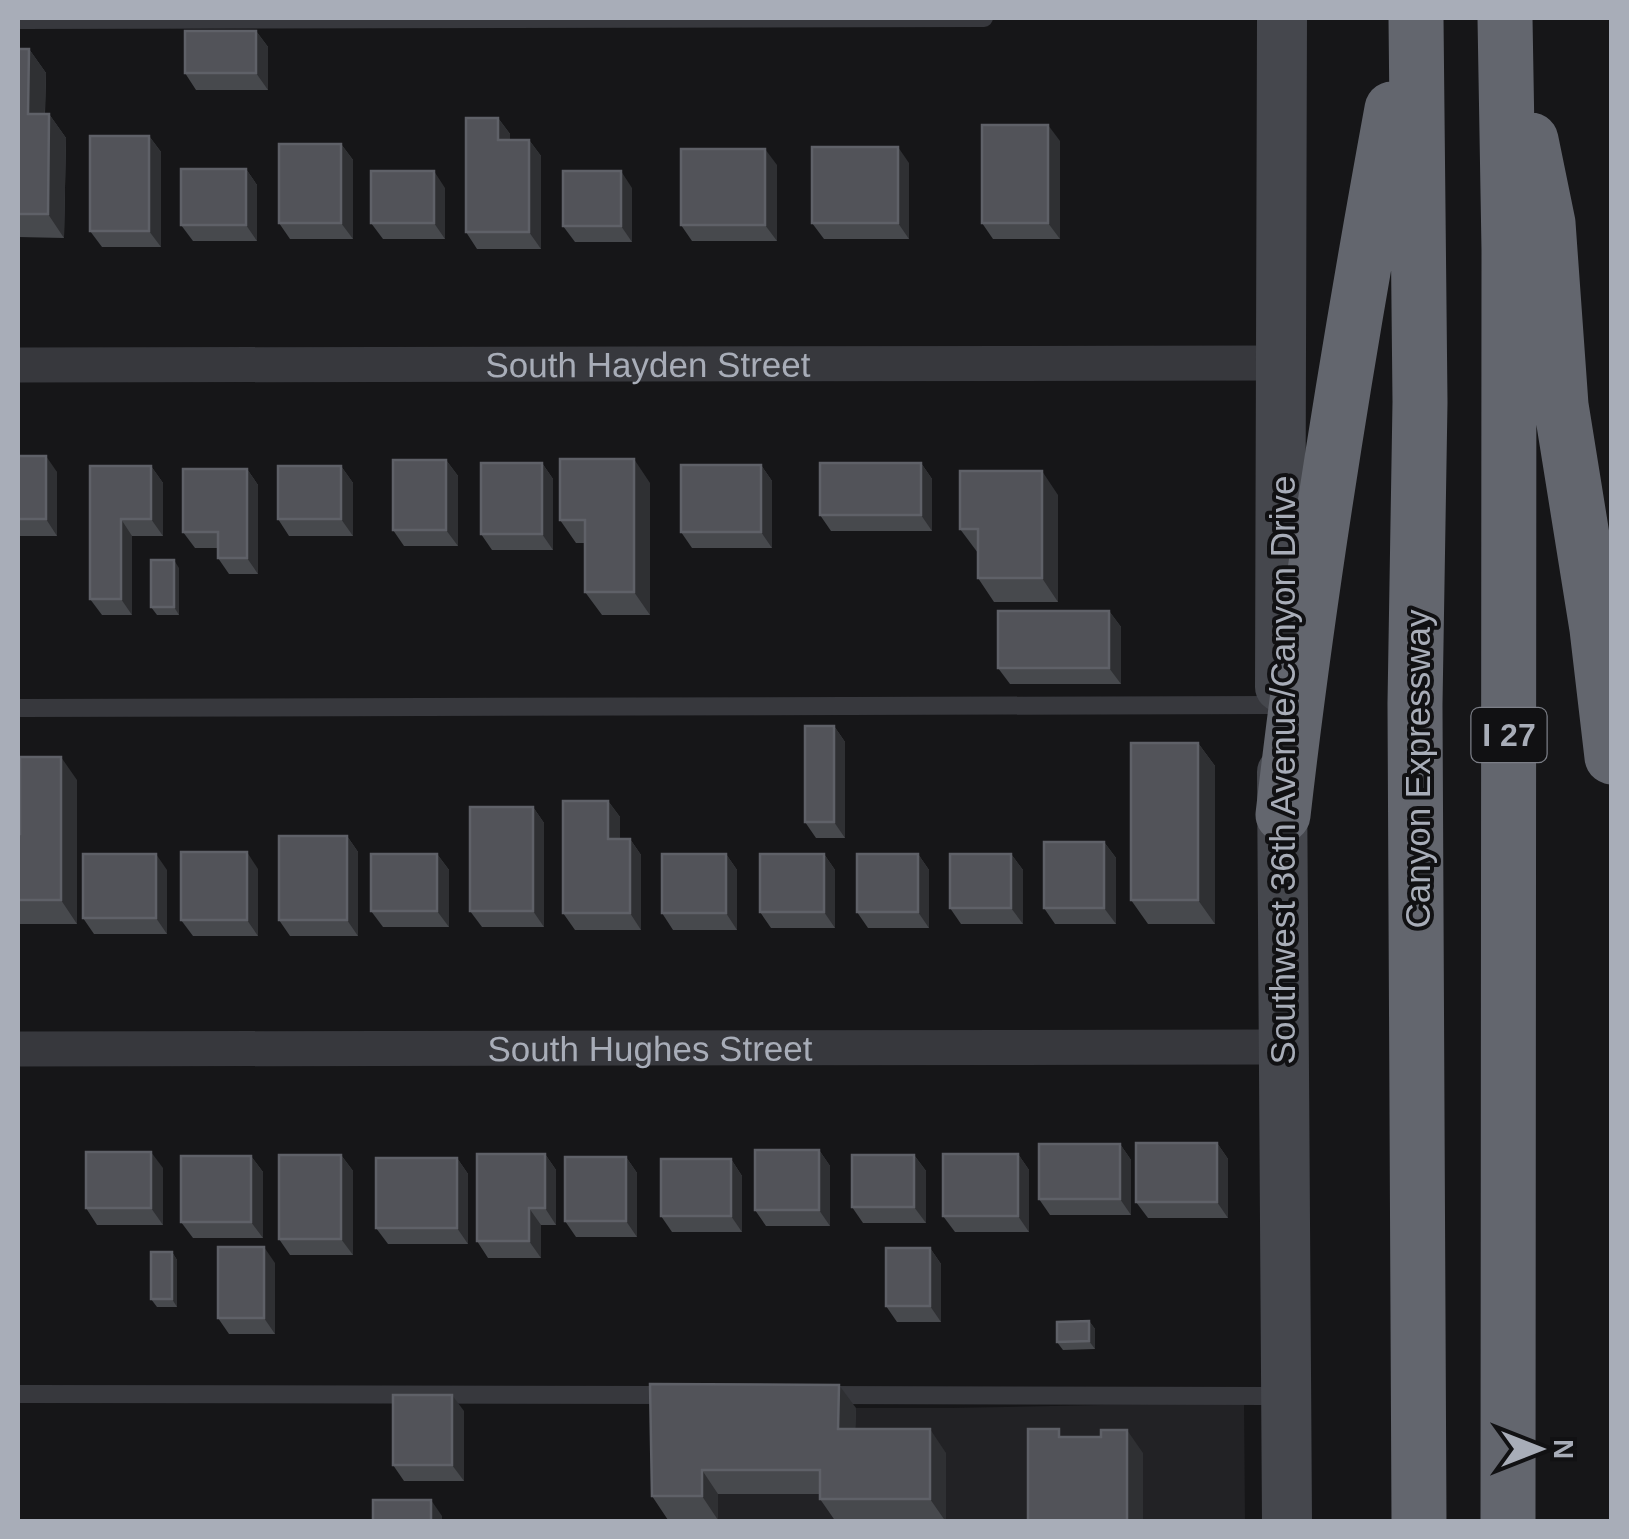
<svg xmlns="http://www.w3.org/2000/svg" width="1629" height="1539" viewBox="0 0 1629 1539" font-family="Helvetica,sans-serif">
  <rect width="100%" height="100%" fill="#161618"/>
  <!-- built -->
  <path fill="#222225" d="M1244 1402 1245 1521H668L666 1408H951Z"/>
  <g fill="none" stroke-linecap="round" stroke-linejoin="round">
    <!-- service -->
    <path stroke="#37383d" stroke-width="18" d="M18 20 984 18
      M18 708 1280 705
      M18 1394 672 1395
      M823 1395 1282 1396"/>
    <!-- minor -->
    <g stroke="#37383d" stroke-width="35">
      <path id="s1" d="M18 365 1279 363"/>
      <path id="s2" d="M18 1049 1284 1047"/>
    </g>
    <!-- secondary -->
    <path stroke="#45474d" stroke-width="50" d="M1280 687 1282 18
      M1282 772 1287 1522"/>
    <!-- motorway -->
    <path stroke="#63666e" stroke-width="55" d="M1416 18 1420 402 1415 704 1419 1522
      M1505 18 1509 250 1508 1522
      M1531 140 1548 223 1561 405 1597 629 1612 757
      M1283 815C1310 579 1349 343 1392 109"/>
  </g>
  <!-- wall -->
  <path fill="#47494d" d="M256 31 268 47V90H196L185 73Z
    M18 49H29L46 73 45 114H49L66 138 64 238 18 237Z
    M498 118 510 134V140H529L541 156V249H477L466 232Z
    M149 136 161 152V247H102L90 231Z
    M1060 141V239H993L982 223Z
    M341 144 353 160V239H290L279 223Z
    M909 163V239H824L812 223Z
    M777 165V241H692L681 225Z
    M246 169 257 185V241H193L181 225Z
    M445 188V239H383L371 223Z
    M632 188V242H575L563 226Z
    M18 456 57 472V536H18Z
    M446 460 458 476V546H404L393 530Z
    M542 463 553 479V550H492L481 534Z
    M921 463 932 479V531H831L820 515Z
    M761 465 772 481V548H692L681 532Z
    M90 466H151L163 483V536H132V615H102L90 599Z
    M341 466 353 483V536H289L278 519Z
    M247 469 258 485V574H229L218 558V548H195L183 532Z
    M650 483V615H602L585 592V543H576L560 520Z
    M1058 495V602H994L978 578V553L960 529Z
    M179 568V615H157L151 607Z
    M1109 611 1121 627V684H1010L998 668Z
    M834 726 845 742V838H816L805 822Z
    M1198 743 1215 766V924H1148L1131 900Z
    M77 780V924H18V834H20Z
    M608 801 620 817V839H630L641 855V930H575L563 913Z
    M533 807 544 823V927H482L470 911Z
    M347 836 358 852V936H290L279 920Z
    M1104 842 1116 858V924H1055L1044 908Z
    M437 854 449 870V927H383L371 911Z
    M726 854 737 870V930H673L662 913Z
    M824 854 835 870V928H771L760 912Z
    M918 854 929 870V928H868L857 912Z
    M1011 854 1023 870V924H961L950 908Z
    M258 869V936H193L181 920Z
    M167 870V934H94L83 918Z
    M1217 1143 1228 1159V1218H1148L1136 1202Z
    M1120 1144 1131 1160V1215H1050L1039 1199Z
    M819 1150 830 1166V1226H766L755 1210Z
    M545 1154 556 1170V1225H541V1258H488L477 1241Z
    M1018 1154 1029 1170V1232H955L943 1216Z
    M341 1155 353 1171V1255H290L279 1239Z
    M914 1155 926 1171V1223H863L852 1207Z
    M251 1156 263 1172V1238H193L181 1222Z
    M626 1157 637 1173V1237H576L565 1221Z
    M457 1158 468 1174V1244H388L376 1228Z
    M731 1159 742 1176V1232H672L661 1216Z
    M163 1168V1225H97L86 1208Z
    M930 1248 941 1264V1322H897L886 1306Z
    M172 1252 177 1260V1307H157L151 1299Z
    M275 1263V1334H229L218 1318Z
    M1089 1321 1095 1329V1349L1063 1350 1057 1342Z
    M650 1384 856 1408 855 1429 946 1453V1522H836L820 1499V1494H718V1520H668L652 1496Z
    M464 1411V1481H404L393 1465Z"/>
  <!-- shaded-wall -->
  <path fill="#2f3033" d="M256 31 268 47V90L256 73Z
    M29 49 46 73 44 138 28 114Z
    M49 114 66 138 64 238 48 214Z
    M498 118 510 134V156L498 140Z
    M1048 125 1060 141V239L1048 223Z
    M149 136 161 152V247L149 231Z
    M529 140 541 156V249L529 232Z
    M341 144 353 160V239L341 223Z
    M898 147 909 163V239L898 223Z
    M765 149 777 165V241L765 225Z
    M246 169 257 185V241L246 225Z
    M434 171 445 188V239L434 223Z
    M621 171 632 188V242L621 226Z
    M46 456 57 472V536L46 519Z
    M634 459 650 483V615L634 592Z
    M446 460 458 476V546L446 530Z
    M542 463 553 479V550L542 534Z
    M921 463 932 479V531L921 515Z
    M761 465 772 481V548L761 532Z
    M151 466 163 483V536L151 519Z
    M341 466 353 483V536L341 519Z
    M247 469 258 485V574L247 558Z
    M1042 471 1058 495V602L1042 578Z
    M121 519 132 536V615L121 599Z
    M174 560 179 568V615L174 607Z
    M1109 611 1121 627V684L1109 668Z
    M834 726 845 742V838L834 822Z
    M1198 743 1215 766V924L1198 900Z
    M61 757 77 780V924L61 900Z
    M608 801 620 817V855L608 839Z
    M533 807 544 823V927L533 911Z
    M347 836 358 852V936L347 920Z
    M630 839 641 855V930L630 913Z
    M1104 842 1116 858V924L1104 908Z
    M247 852 258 869V936L247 920Z
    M156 854 167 870V934L156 918Z
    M437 854 449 870V927L437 911Z
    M726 854 737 870V930L726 913Z
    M824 854 835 870V928L824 912Z
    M918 854 929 870V928L918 912Z
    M1011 854 1023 870V924L1011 908Z
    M1217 1143 1228 1159V1218L1217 1202Z
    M1120 1144 1131 1160V1215L1120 1199Z
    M819 1150 830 1166V1226L819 1210Z
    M151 1152 163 1168V1225L151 1208Z
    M545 1154 556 1170V1225L545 1208Z
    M1018 1154 1029 1170V1232L1018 1216Z
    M341 1155 353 1171V1255L341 1239Z
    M914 1155 926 1171V1223L914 1207Z
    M251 1156 263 1172V1238L251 1222Z
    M626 1157 637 1173V1237L626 1221Z
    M457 1158 468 1174V1244L457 1228Z
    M731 1159 742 1176V1232L731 1216Z
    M529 1208 541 1225V1258L529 1241Z
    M264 1247 275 1263V1334L264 1318Z
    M930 1248 941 1264V1322L930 1306Z
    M172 1252 177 1260V1307L172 1299Z
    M1089 1321 1095 1329V1349L1089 1341Z
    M839 1385 856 1408 855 1453 838 1429Z
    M452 1395 464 1411V1481L452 1465Z
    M930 1429 946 1453V1522L930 1499Z
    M1127 1430 1143 1453V1522H1127Z
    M702 1470 718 1494V1520L702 1496Z
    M431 1500 442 1516V1522H431Z"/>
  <!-- building -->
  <path fill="#525359" stroke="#5f6168" stroke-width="2.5" d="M185 31H256V73H185Z
    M18 49H29L28 114H49L48 214H18Z
    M466 118H498V140H529V232H466Z
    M982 125H1048V223H982Z
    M90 136H149V231H90Z
    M279 144H341V223H279Z
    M812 147H898V223H812Z
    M681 149H765V225H681Z
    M181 169H246V225H181Z
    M371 171H434V223H371Z
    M563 171H621V226H563Z
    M18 456H46V519H18Z
    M560 459H634V592H585V520H560Z
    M393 460H446V530H393Z
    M481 463H542V534H481Z
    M820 463H921V515H820Z
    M681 465H761V532H681Z
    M90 466H151V519H121V599H90Z
    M278 466H341V519H278Z
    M183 469H247V558H218V532H183Z
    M960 471H1042V578H978V529H960Z
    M151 560H174V607H151Z
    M998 611H1109V668H998Z
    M805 726H834V822H805Z
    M1131 743H1198V900H1131Z
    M20 757H61V900H18V834H20Z
    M563 801H608V839H630V913H563Z
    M470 807H533V911H470Z
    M279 836H347V920H279Z
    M1044 842H1104V908H1044Z
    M181 852H247V920H181Z
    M83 854H156V918H83Z
    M371 854H437V911H371Z
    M662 854H726V913H662Z
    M760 854H824V912H760Z
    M857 854H918V912H857Z
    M950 854H1011V908H950Z
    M1136 1143H1217V1202H1136Z
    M1039 1144H1120V1199H1039Z
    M755 1150H819V1210H755Z
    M86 1152H151V1208H86Z
    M477 1154H545V1208H529V1241H477Z
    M943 1154H1018V1216H943Z
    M279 1155H341V1239H279Z
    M852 1155H914V1207H852Z
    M181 1156H251V1222H181Z
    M565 1157H626V1221H565Z
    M376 1158H457V1228H376Z
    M661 1159H731V1216H661Z
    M218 1247H264V1318H218Z
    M886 1248H930V1306H886Z
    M151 1252H172V1299H151Z
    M1089 1321V1341L1057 1342V1322Z
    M650 1384 839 1385 838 1429H930V1499H820V1470H702V1496H652Z
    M393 1395H452V1465H393Z
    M1028 1429H1059V1437H1101V1430H1127V1522H1028Z
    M373 1500H431V1522H373Z"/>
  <g text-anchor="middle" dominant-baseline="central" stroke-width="8" stroke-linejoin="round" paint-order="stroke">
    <!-- shield labels -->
    <rect fill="#111113" stroke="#7b7e86" stroke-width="2.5" x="1471.5" y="708" width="75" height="54" rx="8"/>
    <g font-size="32" font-weight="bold" fill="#a8adb8">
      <text x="1509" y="735">I 27</text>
    </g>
    <!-- street labels -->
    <g font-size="35" fill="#a8adb8" stroke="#111113">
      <text stroke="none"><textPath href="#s1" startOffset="630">South Hayden Street</textPath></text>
      <text transform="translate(1417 769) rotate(-90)">Canyon Expressway</text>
      <text transform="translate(1282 770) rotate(-90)">Southwest 36th Avenue/Canyon Drive</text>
      <text stroke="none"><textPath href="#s2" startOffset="632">South Hughes Street</textPath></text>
    </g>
  </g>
  <!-- border -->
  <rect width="1629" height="1539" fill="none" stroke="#a8adb8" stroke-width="40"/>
  <!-- north arrow -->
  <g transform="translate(1539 1449) rotate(90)" stroke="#111113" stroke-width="8" paint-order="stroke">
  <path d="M0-8L18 38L0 25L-18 38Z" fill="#a8adb8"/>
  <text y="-15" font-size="28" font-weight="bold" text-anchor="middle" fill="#a8adb8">N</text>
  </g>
</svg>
